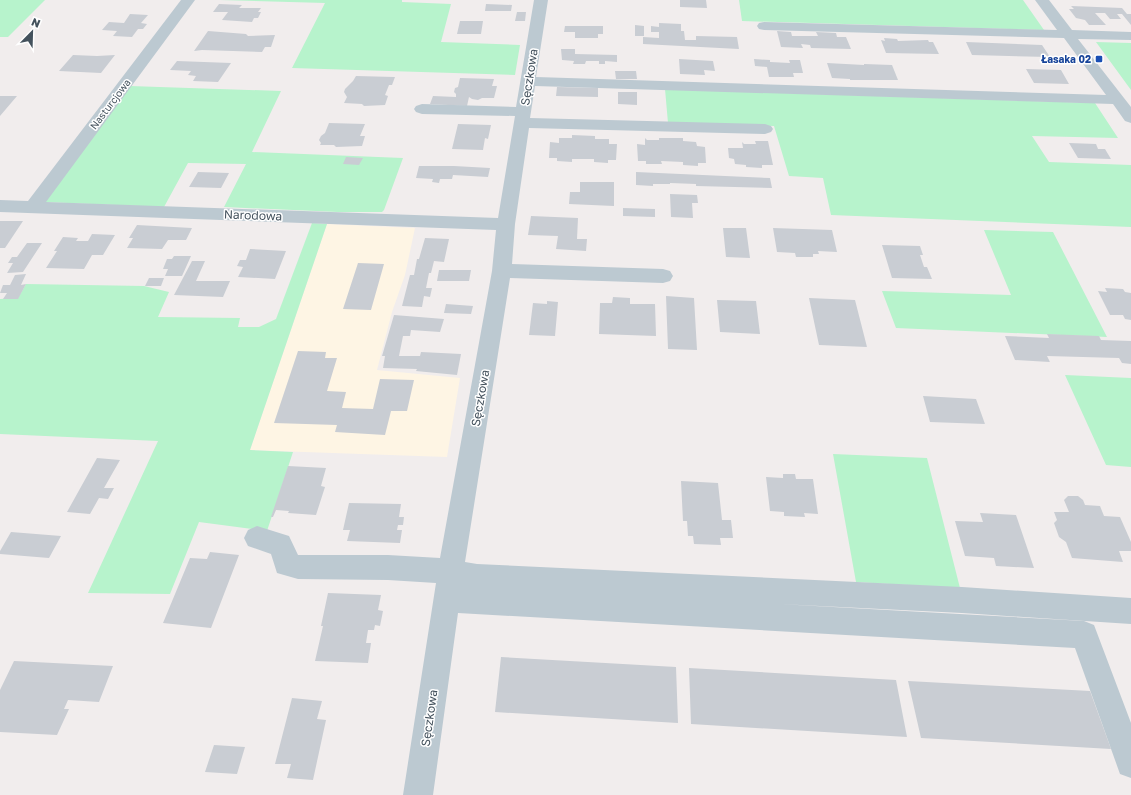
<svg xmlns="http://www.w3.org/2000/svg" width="1131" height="795" viewBox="0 0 1131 795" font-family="'Golos Text',sans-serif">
  <rect width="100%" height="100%" fill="#f1eded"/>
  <!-- commercial -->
  <path fill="#fef5e4" d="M327 224 415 228 405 275 392 312 377 370 460 378 447 457 250 450Z"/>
  <!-- green -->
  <path fill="#b7f3cc" d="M0 0H45L8 37H0Z
    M220 0H402V2L451 4 441 42 520 45 515 75 292 68 325 3Z
    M739 0H1023L1044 30 742 21Z
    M1096 42 1131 43V90Z
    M130 86 281 91 252 152 403 158 384 210 382 212H338L224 207 246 164 188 163 164 207 44 202Z
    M665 89 1095 103 1118 138 1032 136 1049 162 1131 165V227L831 215 823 178 789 176 774 126 668 123Z
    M312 223 327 224 250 450 293 452 267 531 199 522 170 594 88 593 158 441 0 434V299L18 298 26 284 144 286 169 292 158 317 240 318 238 327H259L276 319Z
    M984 230 1053 232 1107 337 896 328 882 291 1011 295Z
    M1065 375 1131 378V467L1106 465Z
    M833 454 927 458 960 588 856 582Z"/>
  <!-- building -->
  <path fill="#c9cdd3" d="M680 0H706L707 8 680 7Z
    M219 4 242 5 239 8H261L258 12H261L258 18H254L252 22 222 20 228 12H213Z
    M486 4 512 5 511 11H485Z
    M1071 6 1122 8 1127 14H1131V25L1122 14H1117L1121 19H1110L1105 13H1095L1106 25H1089L1085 20 1076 18 1069 9H1074Z
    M517 12H526L525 21H515Z
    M130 14 148 15 141 23 147 24 143 29H138L132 37 113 36 117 31 102 30 109 22 124 23Z
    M460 21H483L481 34H457Z
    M659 23 681 24V31H684L685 40H696V36L737 37 739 49 643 44V37L659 38V32H651V26L659 27Z
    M635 25 644 26V36H635Z
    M565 26H603V34H598V38H575V32H564Z
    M208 31 246 34 248 36 275 35 271 47H265L262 52 202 50 194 51Z
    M777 31 791 32 792 36H818L816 32 836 33 837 37H846L851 49 811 48 810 45 801 44 803 48 781 47Z
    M884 38 897 39 898 41 928 40 929 42H933L939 54 886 53 881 40 885 41Z
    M966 42 1042 45 1050 57 972 55Z
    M561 49H575V54L617 55V62L605 61V64H599V61H586L585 64H573L574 61 562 60Z
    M73 55 97 56 115 55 101 73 59 71Z
    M679 59 713 61 715 71 704 70 705 75 680 74Z
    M754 59 770 60V62L790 63 789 60H800L803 73H793L794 77H769L767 67 755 66Z
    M177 61 231 63 218 82 193 81 196 76 188 75 191 71 170 70Z
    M827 63 864 65V64L892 65 898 80H850V79L832 78Z
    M1026 69 1061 70 1069 84 1034 83Z
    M615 71H636L637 79H616Z
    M356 76 395 77 392 85H389L385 95 388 96 385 105 364 106 362 104 344 103 347 97 344 92 345 89 353 81Z
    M460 78 494 79 492 86H497L494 98H482L478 100 472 99 469 97 467 106 430 104 433 96 456 97V94L454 92 455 88 458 87Z
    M557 87 598 88V97L556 96Z
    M618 92H637V105L618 104Z
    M0 96H17L0 116Z
    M329 123 365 124 360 136H365L362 146 336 147 334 145H320L321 143 319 140 321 136 325 133Z
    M458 124 491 125 488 139 485 138 483 150 452 149Z
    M572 135 595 136V139H609V144H617L616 160H608V163L594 162V159H572V162L557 161V158H549L550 142 559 143V138H572Z
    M645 138 647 140H659V138H683V141L696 142 697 146 705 147 706 163H698V166L683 165V162L661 161 662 164H646V161H638L637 144 645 145Z
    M755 141H768L773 165H762V168L746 167V165L735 164 734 159 729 158 728 148H743L742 142 744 144H756Z
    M1069 143 1096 144 1098 149H1105L1111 159 1078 158Z
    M346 157 363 158 359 165 343 164Z
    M419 166H454L490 168 488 177 453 175 452 179H440L439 183 432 182 433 179 416 178Z
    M198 172 229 173 221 188 189 187Z
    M636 172 770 178 772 188 696 186V184L670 183V184H653V186L636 185Z
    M580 182H614V206L569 204 570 192H580Z
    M670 194 697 195 698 203H692L693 218 671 217Z
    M623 208 655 209V217L623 216Z
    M531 216 578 218 577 239H587L586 251 556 249 558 236 528 235Z
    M0 221H23L5 248H0Z
    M137 225 192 228 186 240H168L162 249 127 248 133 238H129Z
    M723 228H746L750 258 726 257Z
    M773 228 832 230 837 252 818 251 819 254H813V257H796L795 253 777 252Z
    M92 234 115 235 103 255H92L84 269 46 268 57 251H54L63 237 78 238 76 241H88Z
    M425 238 449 239 444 262 434 261 431 273H429L426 288H432L430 297 424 296 422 307 402 306 410 275H414L417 259H419Z
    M27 243H42L23 272 7 273 13 263H8L12 257H17Z
    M882 245 920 246 923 255H920L924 267H927L932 279 892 278Z
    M250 249 286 251 275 279 238 277 243 267 237 266 240 260H246Z
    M174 256H191L182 276H165L168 269H163L167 259H172Z
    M192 261H205L196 281H230L223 297 174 295Z
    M358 263 384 264 371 310 343 309Z
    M439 270H471L469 281H437Z
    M26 274 21 285 26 284 18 299H3L7 293H0L3 285H10L15 275Z
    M149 278H164L161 286H145Z
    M1105 288 1123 289 1125 292 1131 293V320L1125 319 1123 315H1110L1098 291 1107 292Z
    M666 296 694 298 697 350 668 349Z
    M613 297 630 298V304H655L656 336 599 334 600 303H612Z
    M809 298 855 300 867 347 819 345Z
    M717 300 756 301 760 334 720 332Z
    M547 301 558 302 555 336 529 335 533 303 547 304Z
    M446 304 473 306 471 314 444 313Z
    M394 315 444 319 440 332 411 330 410 336H403L399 356H420L421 352 461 354 457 375 416 371 417 369 383 368 385 356H382Z
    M1047 334 1099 336 1101 340 1131 341V364L1122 363 1119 358 1047 356 1050 362 1015 360 1005 336 1049 338Z
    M298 351 326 352 325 358H337L327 391 346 392 342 408 373 409 380 379 414 380 407 411H391L385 435 335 432 337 425 274 423Z
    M923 396 976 399 985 424 930 422Z
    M97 458 120 460 104 488H114L108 499 99 498 90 514 67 512Z
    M288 466 326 468 321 486 325 487 316 515 288 513 289 511 276 510 273 517H271Z
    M783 474H795L796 479H813L818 514 804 513 805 517 784 516V512L770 511 766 477 783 478Z
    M681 481 718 483 722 520H731L733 538H720L721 545 694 544 693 536H688L687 521H683Z
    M1068 496H1078L1083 500 1085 505 1100 506 1104 516 1120 517 1131 542V551H1119L1123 562 1072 558 1066 542 1059 537 1054 523 1057 520 1054 512H1069L1064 500Z
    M349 503 401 504 399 517H404L403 525H398L397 530H402L400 543 347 541 350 530H343Z
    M980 513 1016 515 1034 568 996 566 994 558 965 556 955 521 983 522Z
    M11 532 61 536 49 558 0 554V551Z
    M210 552 239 555 211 628 163 623 190 558 207 559Z
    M328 593 381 595 378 610 383 611 380 626 375 625 374 630H368L366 643H371L368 663 315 661 323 626H321Z
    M501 657 676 667 678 723 495 712Z
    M14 661 113 666 99 702 68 700 64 709H69L57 735 0 732V690Z
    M689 668 896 680 907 737 691 724Z
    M908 681 1090 691 1111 749 921 738Z
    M292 698 322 701 317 719 326 720 313 780 287 778 291 764H275Z
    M214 745 245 747 237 774 205 772Z"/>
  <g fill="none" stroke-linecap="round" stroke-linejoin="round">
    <!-- minor -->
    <path fill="#bcc9d1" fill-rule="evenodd" d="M181 0H195L46 202 498 218 515 116 422 114 416 112 414 109 416 106 422 104 516 107 534 0H548L536 77 1106 95 1064 38 764 30 759 29 757 26 759 23 764 22 1057 30 1035 0H1049L1072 30 1131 32V40L1078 39 1131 107V123L1125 121 1113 104 535 86 530 118 765 124 771 126 773 129 771 132 765 134 529 128 515 224 512 264 663 269 670 271 673 276 670 281 663 283 510 278 465 562 477 564 962 587 1131 598V624L962 613 779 604 1084 621 1094 625 1131 723V778L1120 774 1075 648 458 613 433 795H403L436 583 388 580 298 579 277 573 271 554 248 546 244 538 248 530 257 526 289 536 298 555H388L440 558 492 271 496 230 0 212V200L28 201Z"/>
  </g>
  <!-- markers -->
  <rect fill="#1a4fb4" stroke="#fff" stroke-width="1.5" x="1095" y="55" width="8" height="8" rx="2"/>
  <g text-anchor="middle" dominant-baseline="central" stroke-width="3" stroke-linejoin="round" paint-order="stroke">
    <!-- far-transit labels -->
    <g font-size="10" font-weight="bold" fill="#164399" stroke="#fff" text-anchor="end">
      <text x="1091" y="59">Łasaka 02</text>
    </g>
    <!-- far-street labels -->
    <g font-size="10" fill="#44525d" stroke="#fff">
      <text transform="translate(110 104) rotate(-53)">Nasturcjowa</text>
    </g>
    <!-- street labels -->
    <g font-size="12" fill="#44525d" stroke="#fff">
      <text transform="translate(529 77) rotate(-81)">Sęczkowa</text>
      <text transform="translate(253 215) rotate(2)">Narodowa</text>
      <text transform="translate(480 398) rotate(-80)">Sęczkowa</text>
      <text transform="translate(429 718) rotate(-82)">Sęczkowa</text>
    </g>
  </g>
  <!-- north arrow -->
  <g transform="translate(32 32) rotate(23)" stroke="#ffffff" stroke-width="3" paint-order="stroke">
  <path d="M0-3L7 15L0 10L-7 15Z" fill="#44525d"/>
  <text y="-6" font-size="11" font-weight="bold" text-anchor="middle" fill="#44525d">N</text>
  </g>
</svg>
